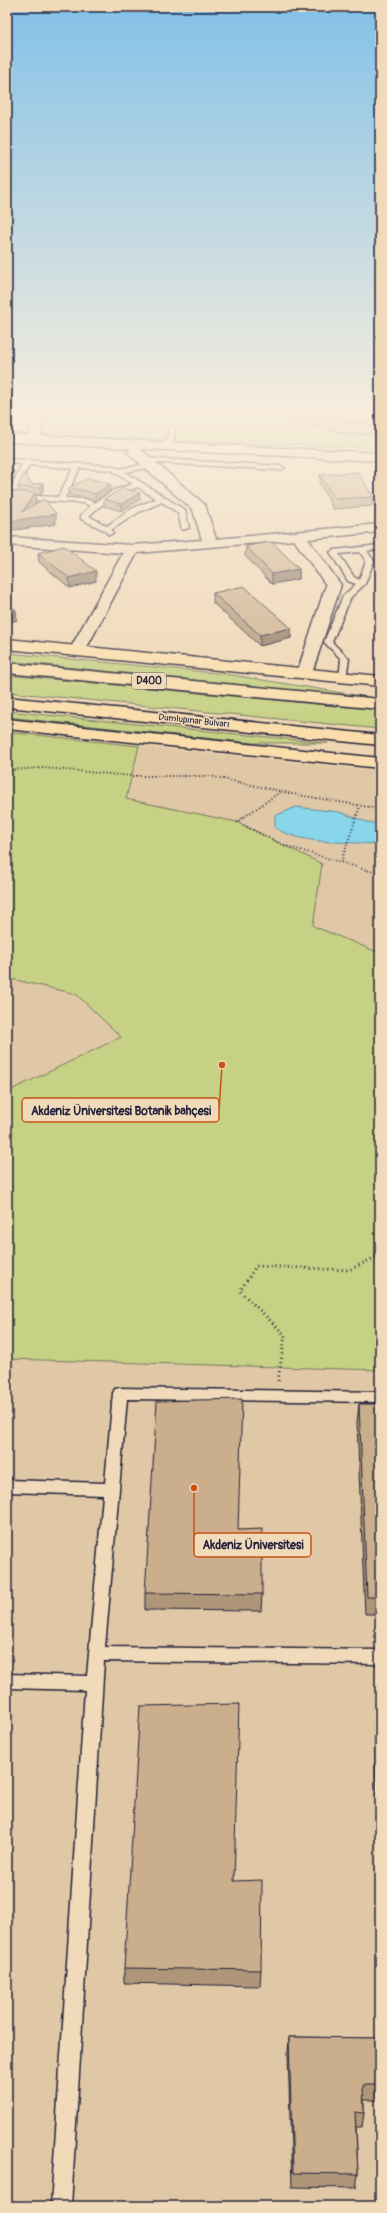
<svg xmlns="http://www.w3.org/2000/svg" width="387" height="2213" viewBox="0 0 387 2213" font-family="Pangolin,sans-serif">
  <rect width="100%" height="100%" fill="#efd6b3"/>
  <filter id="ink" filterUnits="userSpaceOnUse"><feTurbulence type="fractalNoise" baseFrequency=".025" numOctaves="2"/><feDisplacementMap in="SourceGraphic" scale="8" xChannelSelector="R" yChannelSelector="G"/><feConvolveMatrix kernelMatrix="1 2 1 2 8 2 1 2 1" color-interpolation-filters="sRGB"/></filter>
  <g filter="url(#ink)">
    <!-- built -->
    <path fill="#e0c7a5" d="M7 732 380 771V2206H7Z"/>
    <!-- green -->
    <path fill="#c6d185" stroke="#747a60" d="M50 414H380V448L45 435Z
      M7 653 226 674 380 699 7 661Z
      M7 675 380 710V729L7 692Z
      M7 711 328 743H253L7 717Z
      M7 732 139 746 126 799 237 822 322 864 313 926 380 953V1370L7 1359V1092L121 1037 76 994 7 978Z"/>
    <!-- water -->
    <path fill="#89d5e9" stroke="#608da3" d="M296 807 339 812 370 823H380V847L373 844C340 841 304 845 275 828V816Z"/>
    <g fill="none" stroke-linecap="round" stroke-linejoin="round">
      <!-- service casing -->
      <g stroke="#22223b" stroke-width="3">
        <path id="service" d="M172 426 175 428 173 446 169 448 165 446 169 428Z
          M141 458 281 466 285 468 281 470 144 462H141Z
          M7 459 113 466 119 469 153 463V467L125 472 185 510 189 528 182 530 178 513 162 502 139 512 111 530 113 533 109 535 104 530 81 519V515L90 506 84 503 8 499 7 497 22 464 7 463ZM29 465 73 468 58 497 16 495ZM80 468 111 470 133 484 114 490 95 503 86 499 65 498ZM138 487 156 499 133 508 107 526 89 516C103 502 119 494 138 487Z
          M380 545V549L367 551 374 561 365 584 351 597 332 642 349 659 346 677 342 680 339 679 341 659 324 642 343 596 356 584 348 581 330 552 334 550ZM360 552 366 561 359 580 354 577 339 554Z
          M120 1388 380 1392V1402L127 1399 105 1647 380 1650V1664L104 1661 71 2206H51L85 1690 7 1688V1674L87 1676 103 1495 7 1492V1480L105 1483 113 1393 115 1389Z"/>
      </g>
      <!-- minor casing -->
      <g stroke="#22223b" stroke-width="3">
        <path id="minor" d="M134 447 139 448 205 505 216 539 380 524V532L308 539 341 585 311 676H299L297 673 326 585 294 540 137 553 85 651 83 654H71L69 651 123 553 7 545V537L132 545 202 540 193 510 129 454 127 451Z"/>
      </g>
      <!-- tertiary casing -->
      <g stroke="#22223b" stroke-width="3">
        <path id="tertiary" d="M33 414H45L40 439 34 443 28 439Z"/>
      </g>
      <!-- secondary casing -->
      <g stroke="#22223b" stroke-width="3">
        <path id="secondary" d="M7 434 380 453V461L7 442Z"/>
      </g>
      <!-- primary casing -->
      <g stroke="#22223b" stroke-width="3">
        <path id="primary" d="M7 639 380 676V686L7 649Z
          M7 663 380 699V709L7 673Z
          M7 697 380 735V745L7 707Z
          M7 719 380 758V768L7 729Z"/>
      </g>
      <!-- path-far1 -->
      <path stroke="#22223b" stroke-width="2" stroke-dasharray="1 2.5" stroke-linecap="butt" d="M7 770 44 768 131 776H210L293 794 380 809
        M280 792 237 822 283 845 380 874
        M341 862 360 806"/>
      <!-- path -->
      <path stroke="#22223b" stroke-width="3" stroke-dasharray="1 3.5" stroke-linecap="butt" d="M278 1381 285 1335 240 1291 256 1266 349 1270 380 1255"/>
      <!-- service -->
      <use href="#service" fill="#f1daba" fill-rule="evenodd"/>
      <!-- minor -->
      <use href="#minor" fill="#f1daba" fill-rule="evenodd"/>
      <!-- tertiary -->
      <use href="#tertiary" fill="#f1daba" fill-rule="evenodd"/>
      <!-- secondary -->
      <use href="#secondary" fill="#f1daba" fill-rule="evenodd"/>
      <!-- primary -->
      <use href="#primary" fill="#faddab" fill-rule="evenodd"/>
    </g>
    <!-- wall -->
    <path fill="#af9678" stroke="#22223b" d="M271 414H380V435L346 434 285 420Z
      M7 469 15 476 8 491 18 492V487L43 483V490L41 495 35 494 36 502 33 505 56 524 7 531Z
      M320 475 373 497 372 506 333 509 320 484Z
      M110 484V491L95 501 86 498 69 495V488Z
      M104 499 140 500 121 511 104 506Z
      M246 546 299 569V579L272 584 245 556Z
      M38 553 96 581 70 588 39 562Z
      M213 593 291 628V638L260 646 213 603Z
      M359 1404H380V1614H365L357 1422Z
      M238 1530 262 1594 261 1611 145 1610V1593Z
      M376 1708H380V1871L374 1725Z
      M234 1881 261 1970 260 1986 124 1983V1968Z
      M289 2037 380 2038V2100H364V2113L362 2127H356L358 2174 356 2188 292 2187 288 2052Z"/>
    <!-- shaded-wall -->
    <path fill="#8e7a62" stroke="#22223b" d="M14 470 15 476 8 492 7 485Z
      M43 483V490L41 495 40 488Z
      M110 484V491L95 501V494Z
      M35 493 36 502 24 519 56 514V524L7 531V522L22 512Z
      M140 493V500L121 511V504Z
      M299 569V579L272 584V574Z
      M96 571V581L70 588 69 578Z
      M16 610 17 620 7 623V613Z
      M291 628V638L260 646V635Z"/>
    <!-- building -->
    <path fill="#cbae8c" stroke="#22223b" d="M315 414H380V422L347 421Z
      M7 469 14 470 7 485Z
      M358 472 373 497 334 499 320 475Z
      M24 473 32 485 43 483 40 488 18 487Z
      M88 478 110 484 95 494 86 491 69 488Z
      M123 488 140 493 121 504 104 499Z
      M7 491 35 493 22 512 44 499 56 514 7 522Z
      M272 542 299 569 272 574 246 546Z
      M64 546 96 571 69 578 38 553Z
      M244 586 291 628 260 635 213 593Z
      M7 604 16 610 7 613Z
      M242 1399 238 1530 262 1529V1594L145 1593 157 1401Z
      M359 1404H380V1597H367Z
      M239 1704 234 1881 262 1880 261 1970 124 1968 140 1706Z
      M376 1708H380V1805Z
      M289 2037 380 2038V2085H363L364 2113 355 2112 358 2174 293 2173Z"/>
  </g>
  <!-- sky -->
  <linearGradient id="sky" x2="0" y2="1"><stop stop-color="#82c1e8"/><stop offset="0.57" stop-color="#f8eddd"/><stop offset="1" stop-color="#f8eddd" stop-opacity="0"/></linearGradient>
  <rect width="387" height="724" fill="url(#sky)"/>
  <g text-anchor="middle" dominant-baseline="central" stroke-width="3.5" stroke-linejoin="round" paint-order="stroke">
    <!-- far-street labels -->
    <g font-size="9" fill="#22223b" stroke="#f1daba">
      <text transform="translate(194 721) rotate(6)">Dumlupınar Bulvarı</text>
    </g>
    <!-- shield labels -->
    <rect fill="#f1daba" stroke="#605961" stroke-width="1" x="132" y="673" width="34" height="16" rx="3"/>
    <g font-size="10" font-weight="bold" fill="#22223b">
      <text x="149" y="681">D400</text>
    </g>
  </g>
  <!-- callouts -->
  <path fill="none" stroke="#ca5113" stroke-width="1.5" d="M222 1065L219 1110M194 1488L194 1545"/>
  <g fill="#ca5113" stroke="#f1daba" stroke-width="1.5">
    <circle cx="222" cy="1065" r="4"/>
    <circle cx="194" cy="1488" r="4"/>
  </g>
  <g fill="#f1daba" stroke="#ca5113" stroke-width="1.5">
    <rect x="22" y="1098" width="197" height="24" rx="4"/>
    <rect x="194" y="1533" width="117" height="24" rx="4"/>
  </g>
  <g font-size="12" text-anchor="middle" font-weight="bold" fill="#22223b">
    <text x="121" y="1115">Akdeniz Üniversitesi Botanik bahçesi</text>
    <text x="253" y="1549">Akdeniz Üniversitesi</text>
  </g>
  <!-- margin -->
  <rect width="387" height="2213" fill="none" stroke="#f1daba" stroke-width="24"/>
  <rect x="12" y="12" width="363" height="2189" fill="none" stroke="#22223b" stroke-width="1.5" filter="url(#ink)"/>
</svg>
